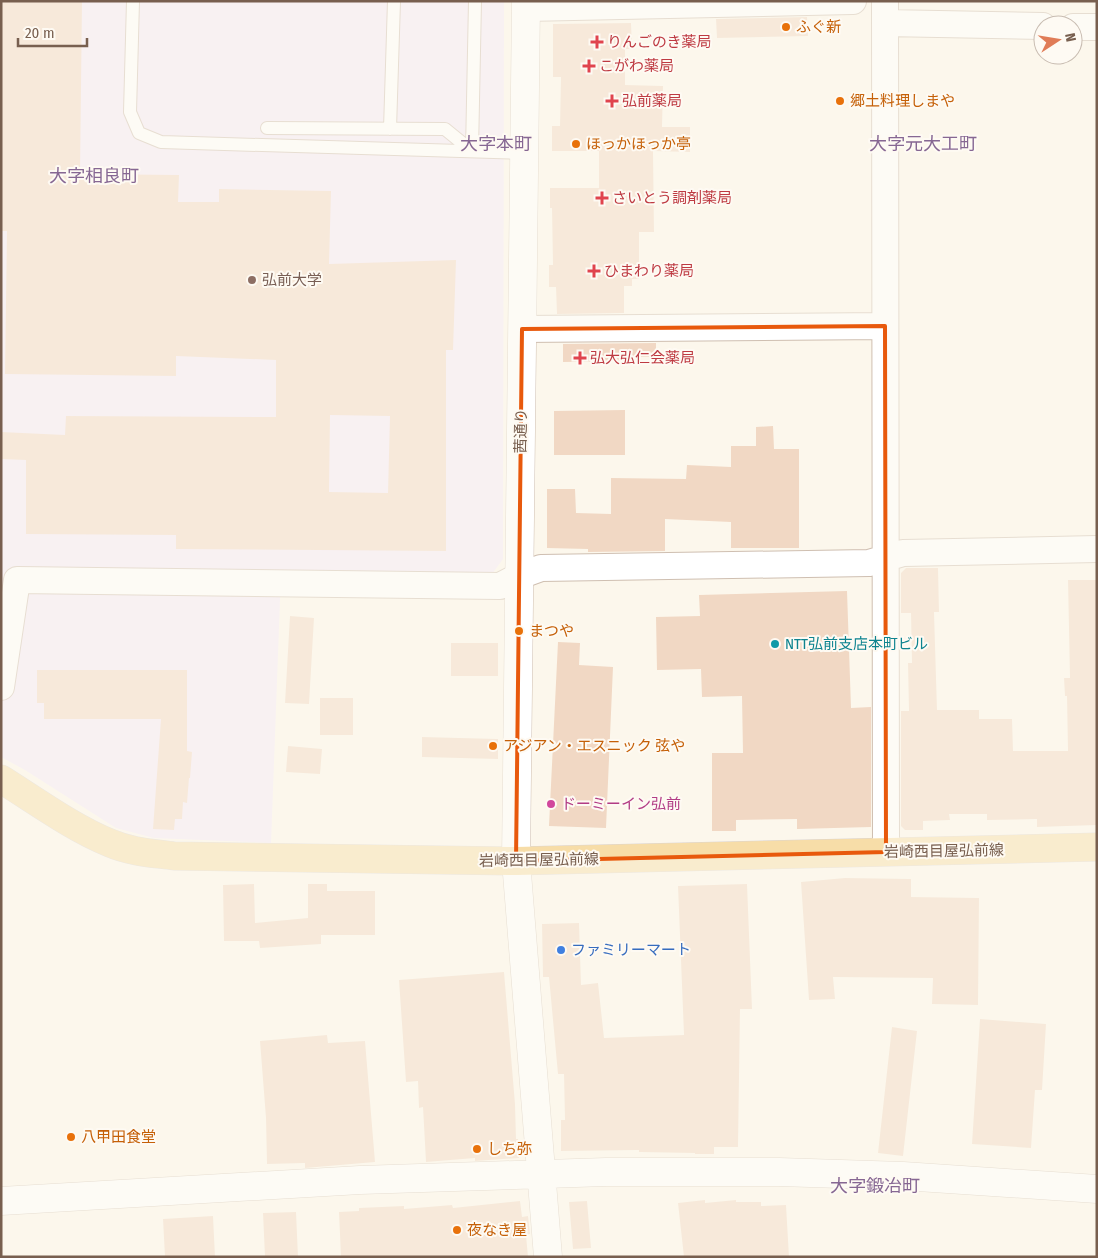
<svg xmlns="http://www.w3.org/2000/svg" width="1098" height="1258" viewBox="0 0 1098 1258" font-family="'Fira Sans Condensed','Noto Sans JP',sans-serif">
  <rect width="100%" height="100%" fill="#fcf7ec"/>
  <!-- education -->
  <path fill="#f4e8f9" d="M1 1H504L503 559 492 574 281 573 271 843 154 838 116 828 25 770 1 757Z"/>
  <!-- building -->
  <path fill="#f1d8c4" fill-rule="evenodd" d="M1 1H82L80 174 179 175 178 202H219V189L331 191 329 264 456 260 453 350H446V551L176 549V535L26 534V460L1 459V432L65 435 66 416 276 417V360L176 356V376L5 374 7 231H1ZM330 415 390 416 388 493 329 492Z
    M807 17 808 36 717 38 716 19Z
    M631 23 632 49H625V85L663 86 662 127H690V152L653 151 654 232H639V279H632V286H624V313L557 314 556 287H549V265H553L552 208H550V188H599V151H552V126H560L561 77H553V24Z
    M656 343V357H629L630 361 563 362V344Z
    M625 410V455H554V411Z
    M773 426 774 449H799V548H731V522L665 519V551L588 552V549L547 548V489H575L576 513 611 514V478L686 479 687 465 731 467V446H756V427Z
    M906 568H938L939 612H934L937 710H979V719H1012L1013 751H1068L1067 696H1065L1064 678H1070L1068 580H1097V825L1037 827V819L987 820V814H949L950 820 923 821V830H905L901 826V711H909L908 663H912L911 613H901V573Z
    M847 591 851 708 871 707V827L797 829V819L736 820V831H712V753H743L742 696 702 697 701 669 657 670 656 617 700 616 699 595Z
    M290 616 314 618 309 704 285 703Z
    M558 642 580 643 579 665 613 667 606 828 549 826Z
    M451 643H498V676H451Z
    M37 670H187V751L192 752 190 778H189L187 803 183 802 182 819H175L174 830 153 829 161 719H44V703H37Z
    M320 698H353V735H320Z
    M422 737 498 739V759L422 757Z
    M288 746 322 749 320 774 286 772Z
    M845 878 911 879V897L979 898 978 1005 932 1004 933 978 833 977 835 999 809 1000 801 882Z
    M254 884 255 923 308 918V884H327V891H375V935H321V944L260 948 259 941H224L223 885Z
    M747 884 752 1009H740L738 1147H714V1154H695V1153L639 1152V1150L561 1151V1120H565L564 1074H558L549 977H543L542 924 579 923 581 985 598 983 604 1038 684 1035 678 886Z
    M504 972 515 1104 516 1139H518L519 1158 475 1161V1158L426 1162 423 1107 419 1108 418 1081 406 1082 399 980Z
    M980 1019 1046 1024 1042 1090H1035L1031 1148 972 1144Z
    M892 1027 917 1031 903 1156 878 1153Z
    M327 1035 328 1043 365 1041 375 1162 305 1168V1163L267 1164 266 1118 260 1041Z
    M705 1200V1203L736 1200V1202H761V1206L786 1205 789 1257H684L678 1203Z
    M520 1201 522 1217 528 1216 530 1234 526 1235 528 1257H341L339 1212 359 1211V1208L404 1206V1209L452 1205 453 1208Z
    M587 1201 591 1248 573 1249 569 1202Z
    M296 1212 298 1257H265L263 1213Z
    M213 1216 215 1257H165L163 1219Z"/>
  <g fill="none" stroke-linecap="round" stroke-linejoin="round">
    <!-- service casing -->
    <g stroke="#cfbfb1" stroke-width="14">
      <path id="service" d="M133 1 130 112 139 133 161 142 524 153
        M267 128 445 129 472 151
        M390 129 394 1
        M472 151 475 1"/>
    </g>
    <!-- minor casing -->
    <g stroke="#cfbfb1" stroke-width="28">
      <path id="minor" d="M885 1 886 852
        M526 8 853 1
        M885 23 1043 26
        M1073 27H1097
        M522 329 885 326
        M1 687 17 580 500 586 519 576 541 568 869 563 903 553 1097 549"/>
    </g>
    <!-- tertiary casing -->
    <g stroke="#cfbfb1" stroke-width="29">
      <path id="tertiary" d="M526 1 516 861 548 1257
        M1 1201 360 1180 606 1172H779L903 1176 1097 1189"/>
    </g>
    <!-- primary casing -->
    <g stroke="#dcd5d1" stroke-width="29">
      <path id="primary" d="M1 779C36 801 73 828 110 843 131 852 152 853 174 856L516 861 1097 847"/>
    </g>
    <!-- service -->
    <use href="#service" stroke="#fff" stroke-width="12"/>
    <!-- minor -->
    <use href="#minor" stroke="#fff" stroke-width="26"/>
    <!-- tertiary -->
    <use href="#tertiary" stroke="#fff" stroke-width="28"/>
    <!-- primary -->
    <use href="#primary" stroke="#f7dda8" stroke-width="28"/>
  </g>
  <!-- marked area -->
  <path d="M0 0H1098V1258H0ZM885 326 886 852 516 861 522 329Z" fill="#fcf7ec" fill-opacity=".55" fill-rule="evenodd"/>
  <path fill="none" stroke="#e8590c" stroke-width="4" stroke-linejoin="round" d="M885 326 886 852 516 861 522 329Z"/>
  <!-- markers -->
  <g fill="#e8710a" stroke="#fefaf3" stroke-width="2">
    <circle cx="786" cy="27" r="5"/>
    <circle cx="840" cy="101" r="5"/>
    <circle cx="576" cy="144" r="5"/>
    <circle cx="519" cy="631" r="5"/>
    <circle cx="493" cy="746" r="5"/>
    <circle cx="71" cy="1137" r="5"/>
    <circle cx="477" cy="1149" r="5"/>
    <circle cx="457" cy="1230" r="5"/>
  </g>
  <g fill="#e0444e" stroke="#fefaf3" stroke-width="2">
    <path d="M594.5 34.5h5v5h5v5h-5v5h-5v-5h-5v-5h5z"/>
    <path d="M586.5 58.5h5v5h5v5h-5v5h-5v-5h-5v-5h5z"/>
    <path d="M609.5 93.5h5v5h5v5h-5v5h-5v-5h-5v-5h5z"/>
    <path d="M599.5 190.5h5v5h5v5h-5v5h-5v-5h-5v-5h5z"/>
    <path d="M591.5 263.5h5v5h5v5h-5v5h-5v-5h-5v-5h5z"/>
    <path d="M577.5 350.5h5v5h5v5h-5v5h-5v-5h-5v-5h5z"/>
  </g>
  <circle fill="#8d6e63" stroke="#fefaf3" stroke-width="2" cx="252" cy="280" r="5"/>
  <circle fill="#0f9aa8" stroke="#fefaf3" stroke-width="2" cx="775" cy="644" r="5"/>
  <circle fill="#d1479c" stroke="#fefaf3" stroke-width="2" cx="551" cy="804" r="5"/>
  <circle fill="#3f7fe0" stroke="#fefaf3" stroke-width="2" cx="561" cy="950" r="5"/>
  <g text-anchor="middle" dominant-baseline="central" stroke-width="4" stroke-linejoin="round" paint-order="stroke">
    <!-- food labels -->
    <g font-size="15" fill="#c56008" stroke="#fefaf3" text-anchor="start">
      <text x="796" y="27">ふぐ新</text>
      <text x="850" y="101">郷土料理しまや</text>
      <text x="586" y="144">ほっかほっか亭</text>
      <text x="529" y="631">まつや</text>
      <text x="503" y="746">アジアン・エスニック 弦や</text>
      <text x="81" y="1137">八甲田食堂</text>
      <text x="487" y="1149">しち弥</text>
      <text x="467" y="1230">夜なき屋</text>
    </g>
    <!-- health labels -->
    <g font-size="15" fill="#be3a42" stroke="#fefaf3" text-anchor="start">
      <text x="607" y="42">りんごのき薬局</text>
      <text x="599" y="66">こがわ薬局</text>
      <text x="622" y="101">弘前薬局</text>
      <text x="612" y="198">さいとう調剤薬局</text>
      <text x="604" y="271">ひまわり薬局</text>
      <text x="590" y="358">弘大弘仁会薬局</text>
    </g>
    <!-- education labels -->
    <g font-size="15" fill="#785e54" stroke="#fefaf3" text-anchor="start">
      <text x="262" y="280">弘前大学</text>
    </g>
    <!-- street labels -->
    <g font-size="15" fill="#785f4f" stroke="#fefaf3">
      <text transform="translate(521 431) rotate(-89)">茜通り</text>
      <text transform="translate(944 851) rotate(-1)">岩崎西目屋弘前線</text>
      <text transform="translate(539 860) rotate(-1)">岩崎西目屋弘前線</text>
    </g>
    <!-- culture labels -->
    <g font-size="15" fill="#0d838f" stroke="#fefaf3" text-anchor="start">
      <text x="785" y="644">NTT弘前支店本町ビル</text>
    </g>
    <!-- hotel labels -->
    <g font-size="15" fill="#b23c85" stroke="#fefaf3" text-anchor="start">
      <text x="561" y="804">ドーミーイン弘前</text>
    </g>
    <!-- shop labels -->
    <g font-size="15" fill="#366cbe" stroke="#fefaf3" text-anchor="start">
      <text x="571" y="950">ファミリーマート</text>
    </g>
    <!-- quarter labels -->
    <g font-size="18" fill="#866793" stroke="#fefaf3">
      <text x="496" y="144">大字本町</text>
      <text x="923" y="144">大字元大工町</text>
      <text x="94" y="176">大字相良町</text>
      <text x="875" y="1186">大字鍛冶町</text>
    </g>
  </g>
  <!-- border -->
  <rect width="1098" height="1258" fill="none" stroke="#785f4f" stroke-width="5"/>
  <!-- north arrow -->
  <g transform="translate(1058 40) rotate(78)"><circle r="24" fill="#fefaf3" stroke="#c8bcb1"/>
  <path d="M0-4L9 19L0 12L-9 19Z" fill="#e07c57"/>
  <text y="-8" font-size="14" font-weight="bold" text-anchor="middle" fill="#785f4f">N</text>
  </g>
  <!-- scale -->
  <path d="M18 38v8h69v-8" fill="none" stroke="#785f4f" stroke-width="2.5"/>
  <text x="25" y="38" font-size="15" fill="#785f4f" stroke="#fefaf3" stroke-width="4" paint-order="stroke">20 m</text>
</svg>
